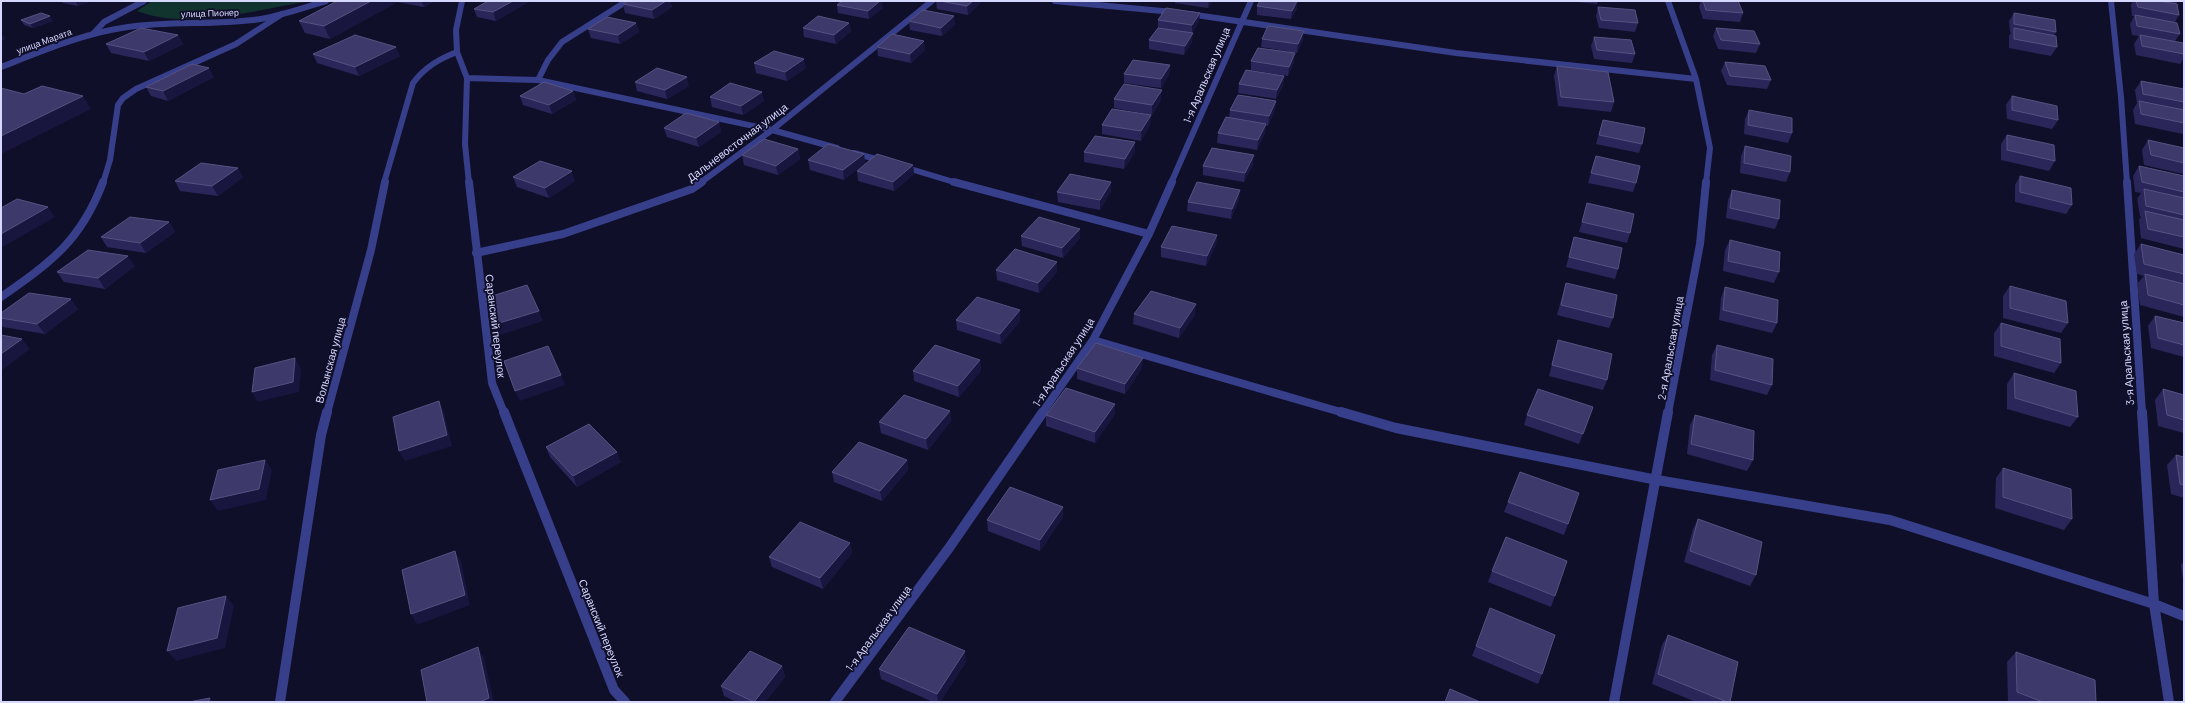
<svg xmlns="http://www.w3.org/2000/svg" width="2185" height="703" viewBox="0 0 2185 703" font-family="Barlow,sans-serif">
  <rect width="100%" height="100%" fill="#100f2a"/>
  <!-- green -->
  <path fill="#11342e" d="M152 1H311C258 9 188 31 137 11Z"/>
  <g fill="none" stroke-linecap="round" stroke-linejoin="round">
    <!-- minor-far2 -->
    <path stroke="#373f8b" stroke-width="6" d="M462 1 456 30 457 52 467 78 465 144 469 183
      M1055 1 1173 12
      M1668 1 1696 79 1710 148 1706 183
      M2111 1 2121 97 2127 183
      M1189 14 1456 53 1696 79
      M93 34 104 22 144 1
      M467 78 538 80 772 130 837 148
      M538 80 548 60 562 42 627 1
      M854 153 883 161
      M904 167 957 183
      M103 183 110 160 118 105 123 98 136 89 236 44 282 14
      M384 183 413 83C425 67 439 59 457 52
      M700 183 772 130 932 1
      M1171 183 1251 1"/>
    <!-- minor-far1 -->
    <path stroke="#373f8b" stroke-width="8" d="M469 182 492 383 504 413
      M954 182 1149 234
      M2127 182 2142 413
      M476 253 563 234 692 189 702 182
      M1 297C51 262 81 241 103 182
      M1093 340 1344 413
      M327 413 371 250 385 182
      M1042 413 1093 340 1149 234 1172 182
      M1668 413 1700 244 1706 182"/>
    <!-- minor -->
    <path stroke="#373f8b" stroke-width="10" d="M504 412 614 690 625 702
      M1341 412 1396 428 1657 480 1890 520 2154 604 2184 616
      M2142 412 2154 604 2169 702
      M280 702 321 435 327 412
      M835 702 949 548 1043 412
      M1614 702 1668 412"/>
    <!-- tertiary -->
    <path stroke="#373f8b" stroke-width="6" d="M1 67C42 51 84 33 128 27 169 21 211 25 253 20 278 17 302 8 326 1"/>
  </g>
  <!-- wall -->
  <path fill="#2a2659" d="M62 1H91L78 6 63 3Z
    M337 1H435L424 7 397 2 330 39 305 33 299 21Z
    M530 1 496 21 477 17 474 9Z
    M628 1H670L672 7 654 19 625 13 623 4Z
    M936 1H980V3L968 15 937 9Z
    M1175 1H1213L1208 8 1175 3Z
    M1567 1H1598L1597 4Z
    M1701 1H1738L1743 13 1740 22 1703 19 1699 7Z
    M2133 1H2177L2176 4 2179 15 2175 22 2180 34 2175 41 2184 45V58L2180 64 2136 55 2134 44 2139 36 2132 35 2130 24 2134 16H2132L2131 5Z
    M837 5 883 8 869 19 838 13Z
    M1257 6 1297 8 1291 19 1257 15Z
    M1598 7 1638 23 1635 32 1599 28 1596 16Z
    M2014 13 2056 32 2054 35 2057 47 2051 56 2009 48V36L2011 33 2010 32 2009 21Z
    M21 20 53 21 33 28 24 25Z
    M1158 20 1199 21 1192 33V42L1184 55 1149 49V40L1158 28Z
    M909 21 955 24 942 36 910 30Z
    M636 23 639 32 620 44 591 38 588 29Z
    M849 23 851 31 836 44 804 37 803 28Z
    M1716 28 1760 44 1756 53 1718 49 1713 36Z
    M178 35 183 44 149 61 111 53 106 44Z
    M1594 37 1635 54 1632 63 1594 59 1591 46Z
    M1262 39 1303 40 1297 53 1261 47Z
    M877 47 925 50 911 63 878 56Z
    M313 54 400 56 359 76 317 63Z
    M1251 61 1294 62 1288 76 1251 70Z
    M1725 62 1771 80 1767 89 1727 85 1721 71Z
    M754 63 806 68 787 81 756 73Z
    M1170 65 1169 75 1161 88 1124 83V74Z
    M1557 66 1614 102 1611 112 1558 106 1554 76Z
    M1284 76 1283 85 1276 99 1238 93 1239 84Z
    M214 77 168 101 151 96 146 87Z
    M2141 81 2184 89V133L2183 134 2135 124 2133 110 2137 103 2135 90Z
    M635 82 689 86 667 99 637 91Z
    M573 91 576 100 552 114 523 105 520 96Z
    M2012 96 2058 120 2052 129 2007 119 2006 105Z
    M710 97 764 101 743 115 712 107Z
    M1114 99 1161 100 1152 115 1114 108Z
    M1230 110H1275L1268 126 1266 125 1265 133 1257 150 1217 143 1218 133 1229 118Z
    M1749 110 1792 133 1788 143 1744 134 1745 119Z
    M1151 115 1150 125 1141 141 1102 134V125Z
    M1603 120 1642 144 1639 153 1596 144Z
    M719 122 721 132 699 147 667 137 664 128Z
    M2007 135 2055 161 2049 171 2001 160V144Z
    M2148 140 2184 148V174L2144 165 2142 150Z
    M1135 142V152L1124 169 1084 162V152Z
    M1745 146 1790 172 1786 182 1740 173 1741 156Z
    M798 149 800 159 778 175 744 165 742 155Z
    M864 154 865 163 844 180 810 170 808 160Z
    M1596 156 1636 183 1633 192 1588 183Z
    M913 165 914 174 894 191 858 181 857 171Z
    M1253 165 1244 182 1203 175V166Z
    M2139 166 2184 176V249L2141 238 2139 220 2141 217 2140 216 2137 199 2141 193 2135 192 2133 176Z
    M2020 176 2072 205 2066 214 2015 202V185Z
    M243 177 218 196 180 191 175 181Z
    M513 177 575 181 549 198 517 187Z
    M1111 182V191L1100 210 1058 202 1057 192Z
    M1732 190 1779 219 1775 229 1726 218 1728 200Z
    M1239 200 1231 219 1187 211 1188 202Z
    M1587 203 1630 233 1627 243 1579 232Z
    M169 222 175 232 146 253 107 247 101 237Z
    M1080 229V238L1063 258 1022 246 1021 236Z
    M1217 235 1216 245 1206 266 1161 257V247Z
    M1574 237 1618 269 1615 279 1566 267Z
    M1730 240 1779 272 1774 283 1723 271 1725 250Z
    M2141 244 2184 255V317L2140 305 2137 284 2144 276 2137 274 2134 254Z
    M1057 262V272L1039 293 997 280 996 270Z
    M135 266 105 289 64 282 57 272Z
    M1566 283 1613 318 1609 328 1557 315 1563 293Z
    M2010 286 2068 323 2061 333 2003 318V296Z
    M1725 287 1777 323 1772 333 1719 320 1721 298Z
    M78 309 45 334 3 327 1 325V313Z
    M1134 314 1195 315 1179 338 1133 324Z
    M2155 316 2184 323V357L2151 348 2148 326Z
    M956 320 1020 321 1001 344 957 330Z
    M2001 323 2061 363 2054 373 1994 356V333Z
    M1558 340 1607 380 1603 390 1549 376 1555 351Z
    M1717 345 1772 385 1767 395 1710 380 1712 355Z
    M980 360 981 371 959 397 914 381 913 371Z
    M1077 368H1142L1125 394 1077 379Z
    M2014 373 2078 417 2070 427 2007 409V384Z
    M2163 389 2184 395V433L2158 426 2155 400Z
    M1115 404V414L1095 443 1046 426V415Z
    M1593 407 1579 444 1524 425 1527 415Z
    M950 411 951 421 928 450 881 433 879 422Z
    M1695 415 1753 460 1747 471 1687 454 1690 425Z
    M546 447 621 462 577 487 550 457Z
    M2176 455 2184 457V498L2171 494 2167 465Z
    M907 460 908 470 882 501 834 482 832 472Z
    M2003 468 2072 519 2064 530 1995 508 1996 478Z
    M1508 502 1568 524 1564 535 1504 512Z
    M1063 517 1040 551 988 531 987 520Z
    M1698 519 1756 575 1750 586 1684 562 1693 529Z
    M850 543 852 553 823 589 772 567 769 557Z
    M2184 561V587L2181 565Z
    M1492 571 1555 596 1551 607 1488 582Z
    M1668 635 1730 702H1696L1652 684 1662 645Z
    M1476 646 1542 674 1538 684 1472 656Z
    M2016 652 2096 702H2008L2007 662Z
    M966 662 940 702H933L881 679 879 669Z
    M782 666 785 677 765 702H736L724 696 721 686Z"/>
  <!-- shaded-wall -->
  <path fill="#18153e" d="M78 1H91L78 6 76 2Z
    M371 1H397V2L330 39 324 26Z
    M421 1H435L424 7Z
    M513 1H530L496 21 493 12Z
    M666 1H670L672 7 654 19 652 10Z
    M880 1H882L883 8 869 19 868 11Z
    M973 1H980V3L968 15 967 6Z
    M1209 1H1213L1208 8Z
    M1297 1H1298L1297 8 1291 19 1292 11Z
    M1200 13 1199 21 1192 33V25Z
    M50 16 53 21 33 28 30 24Z
    M954 16 955 24 942 36 941 28Z
    M636 23 639 32 620 44 618 35Z
    M849 23 851 31 836 44 834 35Z
    M1304 31 1303 40 1297 53 1298 44Z
    M1193 33 1192 42 1184 55 1185 46Z
    M3 35 6 39 1 41V36Z
    M178 35 183 44 149 61 144 52Z
    M924 41 925 50 911 63 910 54Z
    M396 47 400 56 359 76 355 67Z
    M1295 53 1294 62 1288 76 1289 67Z
    M804 59 806 68 787 81 785 72Z
    M1170 65 1169 75 1161 88V79Z
    M209 68 214 77 168 101 163 91Z
    M1284 76 1283 85 1276 99 1277 90Z
    M687 77 689 86 667 99 665 90Z
    M1162 90 1161 100 1152 115V105Z
    M573 91 576 100 552 114 549 105Z
    M762 92 764 101 743 115 741 106Z
    M83 96 91 109 1 154V136Z
    M1276 101 1275 110 1268 126 1269 116Z
    M1151 115 1150 125 1141 141V131Z
    M719 122 721 132 699 147 696 138Z
    M1266 124 1265 133 1257 150 1258 140Z
    M1135 142V152L1124 169 1125 159Z
    M798 149 800 159 778 175 776 166Z
    M864 154 865 163 844 180 843 170Z
    M1254 155 1253 165 1244 182 1245 173Z
    M913 165 914 174 894 191 893 182Z
    M238 168 243 177 218 196 212 186Z
    M572 171 575 181 549 198 545 188Z
    M1111 182V191L1100 210V200Z
    M1240 190 1239 200 1231 219 1232 209Z
    M48 207 55 217 1 248V234Z
    M169 222 175 232 146 253 140 243Z
    M1080 229V238L1063 258 1062 248Z
    M1217 235 1216 245 1206 266 1207 256Z
    M128 256 135 266 105 289 98 278Z
    M1057 262V272L1039 293 1038 283Z
    M71 299 78 309 45 334 37 324Z
    M1196 304 1195 315 1179 338 1180 328Z
    M1020 310V321L1001 344 1000 334Z
    M539 311 543 321 500 335 496 324Z
    M22 339 30 349 1 371V354Z
    M295 358 301 369 299 392 258 402 252 392Z
    M1143 358 1142 368 1125 394V384Z
    M980 360 981 371 959 397 958 386Z
    M561 375 565 385 520 401 515 391Z
    M439 401 444 412 452 446 405 461 399 451Z
    M1115 404V414L1095 443V432Z
    M950 411 951 421 928 450 926 439Z
    M617 452 621 462 577 487 573 476Z
    M265 460 272 470 266 500 218 511 210 500Z
    M907 460 908 470 882 501 880 491Z
    M1063 507V517L1040 551V540Z
    M850 543 852 553 823 589 820 578Z
    M455 551 461 561 470 605 417 625 411 614Z
    M226 596 234 606 225 648 176 661 167 651Z
    M478 647 484 658 494 702H480Z
    M965 651 966 662 940 702H938L937 694Z
    M782 666 785 677 765 702H754Z
    M210 698 213 702H208Z"/>
  <!-- building -->
  <path fill="#3d396a" stroke="#555282" d="M337 1H371L324 26 299 21Z
    M488 1H513L493 12 474 9Z
    M628 1H666L652 10 623 4Z
    M842 1H880L868 11 837 5Z
    M940 1H973L967 6Z
    M1260 1H1297L1292 11 1257 6Z
    M1703 1H1738L1743 13 1706 10Z
    M2136 1H2159L2177 4 2179 15 2138 7Z
    M1598 7 1635 10 1638 23 1601 20Z
    M1166 8 1200 13 1192 25 1158 20Z
    M923 10 954 16 941 28 909 21Z
    M41 13 50 16 30 24 21 20Z
    M2014 13 2055 20 2056 32 2014 24Z
    M2135 15 2177 23 2180 34 2137 26Z
    M818 16 849 23 834 35 803 28Z
    M607 17 636 23 618 35 588 29Z
    M1268 26 1304 31 1298 44 1262 39Z
    M141 28 178 35 144 52 106 44Z
    M1158 28 1193 33 1185 46 1149 40Z
    M1716 28 1754 31 1760 44 1721 40Z
    M2014 28 2056 36 2057 47 2014 39Z
    M892 34 924 41 910 54 877 47Z
    M355 35 396 47 355 67 313 54Z
    M2140 35 2183 43 2184 54 2142 46Z
    M1594 37 1631 40 1635 54 1597 50Z
    M1258 48 1295 53 1289 67 1251 61Z
    M774 51 804 59 785 72 754 63Z
    M1133 60 1170 65 1161 79 1124 74Z
    M1725 62 1765 66 1771 80 1730 76Z
    M192 64 209 68 163 91 146 87Z
    M1557 66 1608 72 1614 102 1561 97Z
    M657 68 687 77 665 90 635 82Z
    M1246 70 1284 76 1277 90 1239 84Z
    M2141 81 2184 89V102L2143 94Z
    M544 82 573 91 549 105 520 96Z
    M730 83 762 92 741 106 710 97Z
    M1124 84 1162 90 1152 105 1114 99Z
    M42 86 83 96 1 136V88L24 94Z
    M1238 95 1276 101 1269 116 1230 110Z
    M2012 96 2057 106 2058 120 2012 110Z
    M2139 101 2184 110V123L2141 114Z
    M1112 109 1151 115 1141 131 1102 125Z
    M1749 110 1792 118V133L1748 125Z
    M686 113 719 122 696 138 664 128Z
    M1226 117 1266 124 1258 140 1218 133Z
    M1603 120 1645 128 1642 144 1599 135Z
    M2007 135 2054 145 2055 161 2007 150Z
    M1095 136 1135 142 1125 159 1084 152Z
    M764 139 798 149 776 166 742 155Z
    M2148 140 2184 148V163L2151 155Z
    M828 144 864 154 843 170 808 160Z
    M1745 146 1791 156 1790 172 1744 163Z
    M1212 148 1254 155 1245 173 1203 166Z
    M877 154 913 165 893 182 857 171Z
    M1596 156 1640 166 1636 183 1591 173Z
    M540 161 572 171 545 188 513 177Z
    M201 163 238 168 212 186 175 181Z
    M2139 166 2184 176V192L2142 182Z
    M1070 174 1111 182 1100 200 1057 192Z
    M2020 176 2071 188 2072 205 2020 192Z
    M1197 182 1240 190 1232 209 1188 202Z
    M2144 189 2184 198V215L2146 206Z
    M1732 190 1780 200 1779 219 1730 208Z
    M17 199 48 207 1 234V208Z
    M1587 203 1634 214 1630 233 1582 222Z
    M2145 211 2184 220V237L2148 229Z
    M130 217 169 222 140 243 101 237Z
    M1039 217 1080 229 1062 248 1021 236Z
    M1172 226 1217 235 1207 256 1161 247Z
    M1574 237 1622 248 1618 269 1569 257Z
    M1730 240 1780 252 1779 272 1728 261Z
    M2141 244 2184 255V274L2144 264Z
    M1015 249 1057 262 1038 283 996 270Z
    M88 250 128 256 98 278 57 272Z
    M2145 274 2184 284V305L2148 295Z
    M1566 283 1617 295 1613 318 1561 305Z
    M527 285 539 311 496 324 486 298Z
    M2010 286 2066 301 2068 323 2010 308Z
    M1725 287 1778 300 1777 323 1723 310Z
    M1151 291 1196 304 1180 328 1134 314Z
    M29 293 71 299 37 324 1 318V313Z
    M977 297 1020 310 1000 334 956 320Z
    M2155 316 2184 323V345L2158 338Z
    M2001 323 2060 339 2061 363 2001 346Z
    M1 335 22 339 1 354Z
    M1558 340 1612 354 1607 380 1552 365Z
    M1096 343 1143 358 1125 384 1077 368Z
    M935 345 980 360 958 386 913 371Z
    M1717 345 1773 359 1772 385 1715 370Z
    M548 346 561 375 515 391 504 361Z
    M295 358 293 382 252 392 255 368Z
    M2014 373 2076 391 2078 417 2015 398Z
    M1066 388 1115 404 1095 432 1046 415Z
    M1538 389 1593 407 1583 434 1527 415Z
    M2163 389 2184 395V420L2167 415Z
    M904 395 950 411 926 439 879 422Z
    M439 401 447 435 399 451 393 417Z
    M1695 415 1754 431 1753 460 1691 444Z
    M589 424 617 452 573 476 546 447Z
    M859 442 907 460 880 491 832 472Z
    M2176 455 2184 457V485L2180 484Z
    M265 460 259 489 210 500 218 470Z
    M2003 468 2071 489 2072 519 2003 497Z
    M1520 472 1579 493 1568 524 1508 502Z
    M1010 487 1063 507 1040 540 987 520Z
    M1698 519 1762 542 1756 575 1690 551Z
    M800 522 850 543 820 578 769 557Z
    M1506 537 1567 561 1555 596 1492 571Z
    M455 551 465 595 411 614 402 570Z
    M226 596 217 638 167 651 178 608Z
    M1490 608 1555 635 1542 674 1476 646Z
    M909 627 965 651 937 694 879 669Z
    M1668 635 1738 662 1730 702H1727L1658 674Z
    M478 647 489 698 480 702H427L421 670Z
    M750 651 782 666 754 702 721 686Z
    M2016 652 2095 680 2096 702H2043L2017 692Z
    M1450 689 1480 702H1445Z
    M210 698 208 702H189Z"/>
  <g text-anchor="middle" dominant-baseline="central" stroke-width="3.5" stroke-linejoin="round" paint-order="stroke">
    <!-- far-street labels -->
    <g font-size="9" fill="#d7d8ff" stroke="#100f2a">
      <text transform="translate(210 13) rotate(-2)">улица Пионер</text>
      <text transform="translate(44 41) rotate(-20)">улица Марата</text>
    </g>
    <!-- street labels -->
    <g font-size="11" fill="#d7d8ff" stroke="#100f2a">
      <text transform="translate(1206 75) rotate(-67)">1-я Аральская улица</text>
      <text transform="translate(737 142) rotate(-37)">Дальневосточная улица</text>
      <text transform="translate(496 326) rotate(83)">Саранский переулок</text>
      <text transform="translate(1670 348) rotate(-80)">2-я Аральская улица</text>
      <text transform="translate(2126 353) rotate(-94)">3-я Аральская улица</text>
      <text transform="translate(330 360) rotate(-75)">Волынская улица</text>
      <text transform="translate(1063 362) rotate(-57)">1-я Аральская улица</text>
      <text transform="translate(602 628) rotate(68)">Саранский переулок</text>
      <text transform="translate(878 628) rotate(-54)">1-я Аральская улица</text>
    </g>
  </g>
  <!-- border -->
  <rect width="2185" height="703" fill="none" stroke="#d7d8ff" stroke-width="4"/>
</svg>
